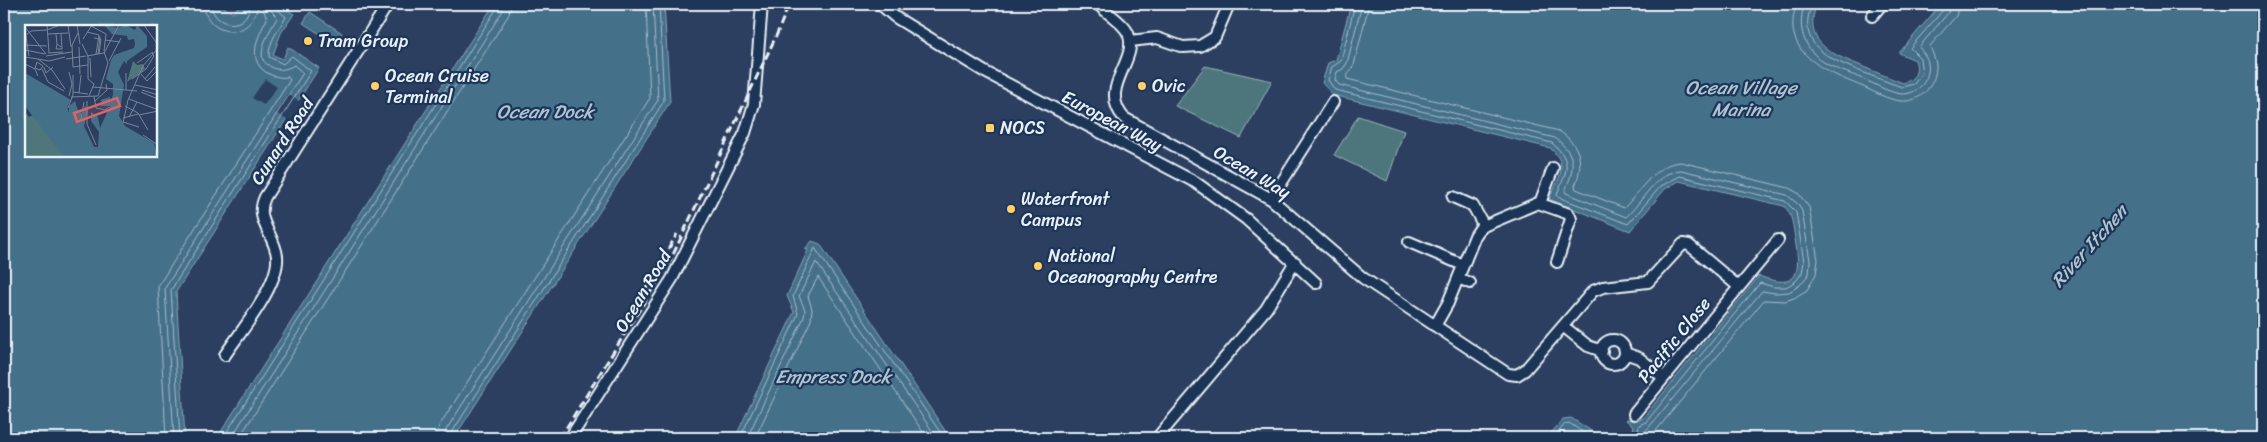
<svg xmlns="http://www.w3.org/2000/svg" width="2267" height="442" viewBox="0 0 2267 442" font-family="Sriracha,sans-serif">
  <rect width="100%" height="100%" fill="#2c3f60"/>
  <filter id="ink" filterUnits="userSpaceOnUse"><feTurbulence type="fractalNoise" baseFrequency=".02" numOctaves="2"/><feDisplacementMap in="SourceGraphic" scale="10" xChannelSelector="R" yChannelSelector="G"/><feConvolveMatrix kernelMatrix="1 2 1 2 8 2 1 2 1" color-interpolation-filters="sRGB"/></filter>
  <g filter="url(#ink)">
    <!-- green -->
    <path fill="#4e767b" stroke="#9bb4ba" d="M1205 66 1272 81 1241 138 1175 106Z
      M1358 116 1404 131 1387 181 1334 155Z"/>
    <!-- water -->
    <path fill="#45708a" stroke="#86a4b6" fill-rule="evenodd" d="M4 4H223L222 6 233 13 240 4H278L294 14 281 33 273 55 283 59 288 47 319 68 176 292 185 438H4ZM26 26H156V156H26Z
      M494 4H664L670 102 454 438H217Z
      M1351 4H1817C1802 41 1829 53 1859 65 1873 71 1888 77 1903 83 1915 79 1919 72 1915 60L1899 53 1941 4H2263V427L2258 433 2263 438H1624L1634 428 1626 420 1642 419 1759 276C1799 291 1801 273 1795 239 1793 227 1793 215 1784 206L1679 181 1665 189 1630 231 1549 199C1559 177 1570 166 1550 148L1333 95 1322 83 1328 63 1336 60Z
      M310 12 342 33 335 44 303 23Z
      M812 241 820 244 950 438H735L794 312 787 296 808 250 805 249Z
      M1571 418 1596 434 1597 438H1547L1563 419Z"/>
    <!-- pier -->
    <path fill="#2c3f60" d="M265 79 277 87 264 105 252 98Z
      M288 94 299 101 287 120 276 113Z"/>
    <g fill="none" stroke-linecap="round" stroke-linejoin="round">
      <!-- shore -->
      <path stroke="#a7bdcc" stroke-width="1" d="M211 4C212 27 248 33 250 4
        M1355 4 1341 61 1332 67 1328 80 1335 90 1552 143C1573 161 1567 171 1557 194L1558 197 1628 224 1661 186 1680 176 1785 201 1796 212 1804 262 1802 273 1796 281 1786 287H1774L1760 283 1646 422 1639 425 1638 431 1631 438
        M1362 4 1347 63 1343 69 1337 72 1335 80 1339 85 1555 138C1577 155 1575 167 1565 191L1566 193 1626 217C1643 202 1655 172 1681 170L1787 195 1799 205 1802 211 1810 261 1809 274 1800 285 1789 292 1775 293 1762 291 1640 438
        M1369 4 1354 65 1347 76V79L1559 131C1581 146 1584 162 1575 186L1576 189 1624 208C1641 191 1655 163 1681 162L1789 188 1798 193 1809 207 1818 260 1816 274 1807 290 1794 298 1785 301 1764 300 1650 438
        M1797 4C1778 52 1826 72 1861 86 1873 91 1888 100 1901 101 1921 103 1937 84 1936 64 1935 58 1932 52 1930 46L1956 16 1959 4
        M1805 4C1798 21 1801 40 1814 54 1824 66 1844 71 1858 77 1871 82 1887 92 1901 94 1918 95 1931 79 1928 63 1927 56 1922 52 1919 47L1948 13 1951 4
        M1812 4C1795 46 1830 59 1862 72 1875 77 1889 83 1902 87L1914 84 1922 73 1920 58 1910 48 1944 9 1945 4
        M166 438 158 286 290 80 288 77C281 78 276 77 269 74 246 62 257 37 267 19L262 6H258C249 45 204 34 204 4
        M174 438 165 288 303 73 294 65C283 72 272 71 263 60 259 47 271 29 277 18L271 10 270 4
        M180 438 171 290 311 71 292 56 283 64 269 57C268 43 279 28 286 17L277 9 276 4
        M223 438 497 8 498 4
        M231 438 502 12 504 4
        M239 438 508 16 512 4
        M436 438 439 426 650 98 646 4
        M444 438 446 430 658 100 653 4
        M450 438 451 434 664 101 659 4
        M740 438 798 314 793 296 815 248 944 438
        M747 438 804 317 805 310 799 296 816 262 937 438
        M755 438 811 320 812 309 808 296 818 277 927 438
        M1553 438 1565 424 1569 423 1592 438"/>
      <!-- street casing -->
      <g stroke="#e8f1f8" stroke-width="14">
        <path id="street" d="M880 4 895 17 985 72 1195 182 1246 219 1316 283
          M1098 4C1107 14 1122 21 1128 33 1140 61 1097 87 1124 118L1271 199 1363 278 1508 374 1517 375 1525 370 1593 291 1603 287 1648 282 1683 244 1689 245 1739 287
          M1872 16 1882 4
          M1130 41 1157 38 1183 47 1200 46 1215 37 1229 4
          M1453 197 1473 206 1484 226
          M1271 199 1333 102
          M1540 203 1553 168
          M1409 242 1463 265
          M1458 278 1470 283
          M1435 326 1448 303 1475 236 1481 227 1538 203 1569 214 1571 219 1557 262
          M1563 326 1588 346 1602 351
          M1601 352a12 12 0 1 1 24 0a12 12 0 1 1-24 0Z
          M1625 353 1639 358 1664 378
          M225 355C241 331 280 284 277 256 274 233 254 220 265 197L388 4
          M1634 414 1778 240
          M570 438 672 279 745 133 754 104 762 4
          M1157 438 1266 309 1295 262"/>
      </g>
      <!-- street -->
      <use href="#street" stroke="#1d3557" stroke-width="10"/>
      <!-- rail -->
      <path stroke="#e8f1f8" stroke-width="3" stroke-dasharray="8 4" stroke-linecap="butt" d="M639 301 677 234
        M560 438 671 259 777 34 789 4"/>
    </g>
  </g>
  <!-- markers -->
  <g fill="#ffd166" stroke="#1d3557" stroke-width="2">
    <circle cx="308" cy="41" r="5"/>
    <circle cx="375" cy="86" r="5"/>
    <circle cx="1142" cy="86" r="5"/>
    <rect x="985" y="123" width="10" height="10" rx="2.5"/>
    <circle cx="1011" cy="209" r="5"/>
    <circle cx="1038" cy="266" r="5"/>
  </g>
  <g text-anchor="middle" dominant-baseline="central" stroke-width="4.5" stroke-linejoin="round" paint-order="stroke">
    <!-- poi labels -->
    <g font-size="18" fill="#e8f1f8" stroke="#1d3557" text-anchor="start">
      <text x="318" y="41">Tram Group</text>
      <text x="385" y="76">Ocean Cruise<tspan x="385" dy="21">Terminal</tspan></text>
      <text x="1152" y="86">Ovic</text>
      <text x="1000" y="128">NOCS</text>
      <text x="1021" y="199">Waterfront<tspan x="1021" dy="21">Campus</tspan></text>
      <text x="1048" y="256">National<tspan x="1048" dy="21">Oceanography Centre</tspan></text>
    </g>
    <!-- street labels -->
    <g font-size="18" fill="#e8f1f8" stroke="#1d3557">
      <text transform="translate(1112 121) rotate(28)">European Way</text>
      <text transform="translate(282 141) rotate(-57)">Cunard Road</text>
      <text transform="translate(1252 172) rotate(31)">Ocean Way</text>
      <text transform="translate(643 291) rotate(-59)">Ocean Road</text>
      <text transform="translate(1674 340) rotate(-51)">Pacific Close</text>
    </g>
    <!-- water labels -->
    <g font-size="19" font-style="italic" fill="#afc4d2" stroke="#1d3557">
      <text x="1741" y="87">Ocean Village<tspan x="1741" dy="22">Marina</tspan></text>
      <text x="545" y="111">Ocean Dock</text>
      <text transform="translate(2089 246) rotate(-48)">River Itchen</text>
      <text x="833" y="376">Empress Dock</text>
    </g>
  </g>
  <!-- overview -->
  <g transform="translate(25 25)">
    <rect width="132" height="132" fill="#2c3f60"/>
    <path d="M108 36 112 40 118 39 120 44 102 57ZM0 87 4 92 12 88 57 132H0Z" fill="#4e767b"/>
    <path d="M79 0 93 3 101 0 110 5 112 0 122 11V22L102 36V39L99 36 93 47 99 60 94 91 100 101 129 118 132 132H39L0 81V48L46 75 42 81 44 88V81L50 76 53 86 56 84V95L60 80 63 86 59 101 69 122H73L74 107 66 96V87L73 92 75 103 85 81H75L78 78 75 75 85 72V77L88 70V59L81 54 86 35 89 30 109 23 110 19 109 14 103 15 102 11 87 9Z" fill="#45708a"/>
    <path fill="none" stroke="#45708a" stroke-width="2.5" d="M43 75 40 85 43 95 70 132M46 81 52 102 64 124"/>
    <path fill="none" stroke="#77869d" stroke-width="1" d="M22 0 24 27M43 0 46 22M52 0 55 19M119 0 133 20M66 1 81 9M0 2 21 29M62 7 74 10 71 29M53 8 47 20 48 42 63 40M22 9 43 8M31 9 32 19 36 22M0 11 6 6 22 5 35 0M1 11 4 31M69 13 76 14 74 29M58 14 67 0M80 15 95 17M32 19 31 24H37L36 9M57 19 63 31V54L69 59 64 71M0 20 22 21M54 22 55 49M0 25 20 29M79 26 81 9M23 28 38 27M73 29 75 11M21 31 47 27M62 31 79 28 94 0M0 32 13 34 27 45 40 64M65 33 66 52M13 34 24 36 40 32M41 34 61 31M84 36 96 13M112 38 128 27M0 39 10 44 13 51M19 42 21 48 28 42M10 43 12 37 18 41 15 45 10 43M17 44 23 57 39 66M44 47 47 59 44 71M101 48V65M116 49 122 56 133 45M107 54 121 44 129 31 127 28M120 54 130 42M110 60 133 65M68 62 112 66M117 65 133 70M48 67 63 69M116 67 133 74M54 68 56 50M69 71 71 83 80 85 84 82M46 72 73 71 83 38 79 27M104 74 131 84M62 76V99L71 120M70 76 82 65 81 59M100 81 113 88 123 105M43 83 48 70V50M114 90 133 86M104 92 112 77M98 93 113 89M56 94 59 77M98 97 114 102M98 98 103 75 118 41 133 23M118 110 133 120"/>
    <path fill="#db6466" fill-opacity="0.15" stroke="#db6466" stroke-width="2.5" d="M92 73 95 81 52 97 49 88Z"/>
    <rect width="132" height="132" fill="none" stroke="#e8f1f8" stroke-width="2.5"/>
  </g>
  <!-- margin -->
  <rect width="2267" height="442" fill="none" stroke="#1d3557" stroke-width="20"/>
  <rect x="10" y="10" width="2247" height="422" fill="none" stroke="#e8f1f8" stroke-width="2" filter="url(#ink)"/>
</svg>
